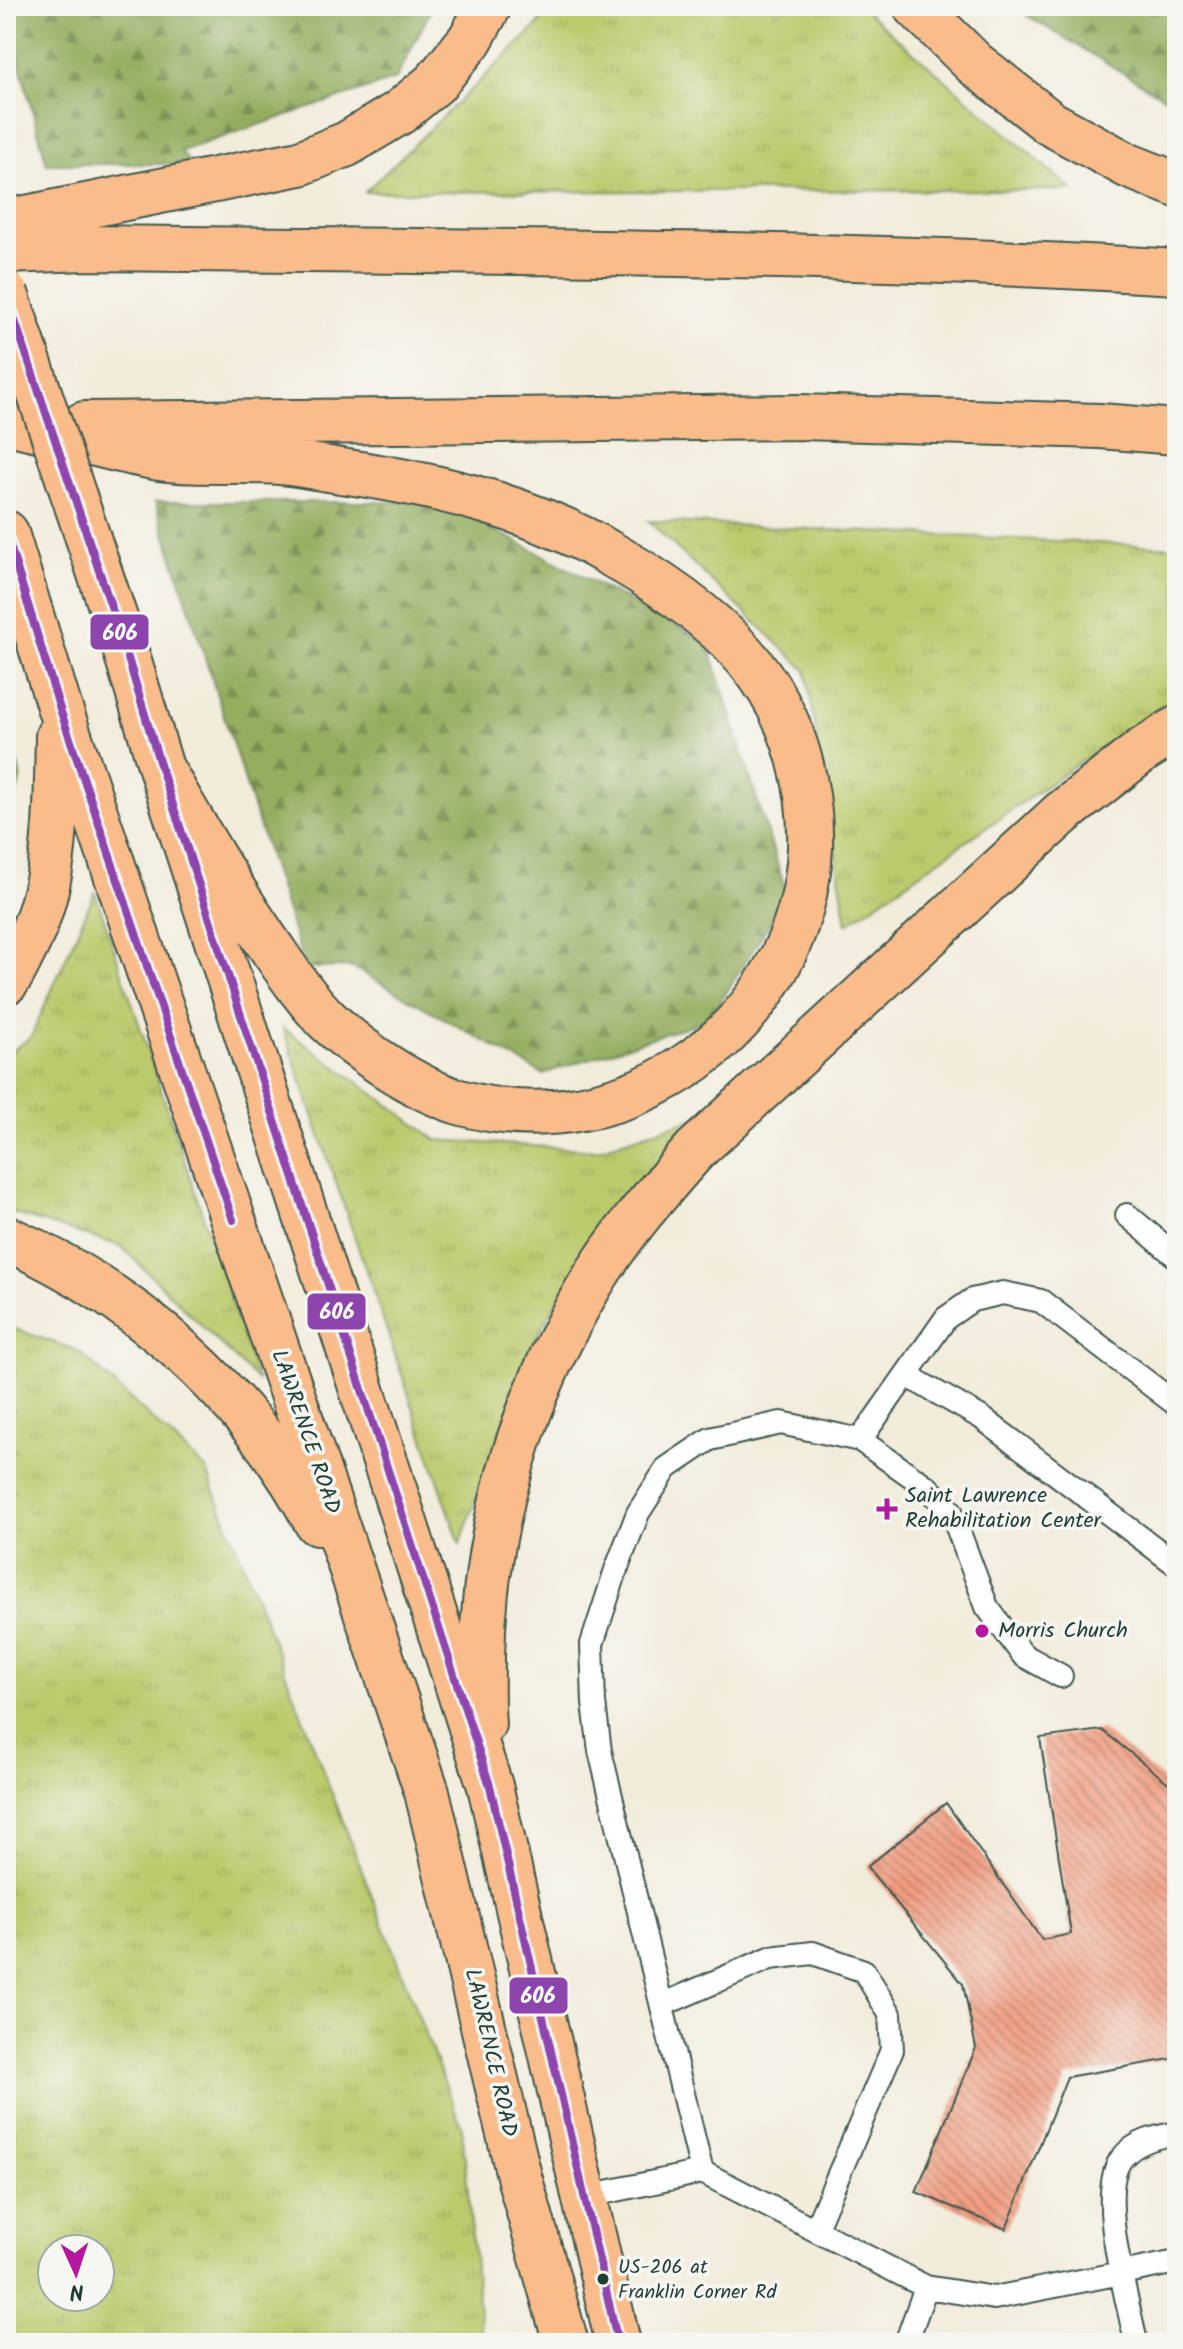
<svg xmlns="http://www.w3.org/2000/svg" width="1183" height="2349" viewBox="0 0 1183 2349" font-family="Kalam,sans-serif">
  <defs>
    <pattern id="grass-tufts" width="24" height="20" patternUnits="userSpaceOnUse" patternTransform="scale(2)"><rect width="24" height="20" fill="#bbca6d"/><path d="M3 7l-1-3M5 7V3M7 7l1-3M15 17l-1-3M17 17v-4M19 17l1-3" fill="none" stroke="#a0ae5f"/></pattern>
    <pattern id="forest-firs" width="22" height="20" patternUnits="userSpaceOnUse" patternTransform="scale(2)"><rect width="22" height="20" fill="#94ae60"/><path d="M5 1l3.5 6h-7zM16 11l3.5 6h-7z" fill="#788f50"/></pattern>
    <pattern id="building-back-hatch" width="6" height="6" patternUnits="userSpaceOnUse" patternTransform="scale(2)"><rect width="6" height="6" fill="#f19d80"/><path d="M-1 5l2 2M0 0l6 6M5-1l2 2" fill="none" stroke="#c3816a"/></pattern>
  </defs>
  <rect width="100%" height="100%" fill="#f6f6f2"/>
  <filter id="ink" filterUnits="userSpaceOnUse"><feTurbulence type="fractalNoise" baseFrequency=".0125" numOctaves="2"/><feDisplacementMap in="SourceGraphic" scale="16" xChannelSelector="R" yChannelSelector="G"/><feConvolveMatrix kernelMatrix="1 2 1 2 8 2 1 2 1" color-interpolation-filters="sRGB"/></filter>
  <filter id="wash" filterUnits="userSpaceOnUse"><feTurbulence type="fractalNoise" baseFrequency=".006" numOctaves="4" result="noise"/><feDisplacementMap in="SourceGraphic" scale="32" xChannelSelector="R" yChannelSelector="G"/><feGaussianBlur stdDeviation="1.8" result="paint"/><feColorMatrix in="noise" values="0 0 0 0 0 0 0 0 0 0 0 0 0 0 0 0 0 1.4 0 .05"/><feComposite in="paint" operator="in"/></filter>
  <g filter="url(#wash)">
    <rect width="100%" height="100%" fill="#f2ecdb"/>
    <!-- grass -->
    <path fill="url(#grass-tufts)" stroke="#6d8450" stroke-width="2" fill-rule="evenodd" d="M541 6H860L1072 190 365 192 539 24Z
      M648 521 1177 547V695L847 924 806 670Z
      M95 892 258 1381 121 1246 6 1211V1055L31 1037Z
      M283 1028 437 1140 596 1150 700 1116 601 1226 532 1345 460 1544Z
      M6 1326 78 1351 206 1469 462 2128 482 2343H6ZM100 2249V2297H52V2249Z"/>
    <!-- forest -->
    <path fill="url(#forest-firs)" stroke="#5a764a" stroke-width="2" d="M6 6H433L396 79 181 151 190 164H47L6 15Z
      M1011 6H1177V105Z
      M155 502H455L463 513 708 643 787 895 710 1019 543 1074 352 967 305 968Z
      M6 729 21 775 6 836Z"/>
    <g id="blocks">
      <!-- building -->
      <path fill="url(#building-back-hatch)" d="M1102 1730 1177 1790V2058L1067 2077 1006 2229 916 2192 976 2048 963 1984 867 1867 946 1803 1042 1940 1071 1934 1040 1738Z"/>
    </g>
  </g>
  <g filter="url(#ink)">
    <use href="#blocks" fill-opacity="0" stroke="#3f574d" stroke-width="2"/>
    <g fill="none" stroke-linecap="round" stroke-linejoin="round">
      <!-- lane casing -->
      <g stroke="#3f574d" stroke-width="26">
        <path id="lane" d="M1127 1215 1177 1257
          M906 1375 982 1418 1177 1565
          M860 1440 927 1487 951 1511 987 1607 1023 1655 1061 1676
          M662 2005 770 1958 813 1953 864 1971 890 2014 892 2050 815 2230
          M702 2172 600 1751 594 1703 592 1644 616 1570 638 1513 667 1468 710 1439 781 1423 860 1440 946 1318 972 1300 1003 1293 1041 1301 1177 1405
          M583 2197 702 2172 926 2287 994 2298 1177 2262
          M906 2343 926 2287
          M1136 2343C1129 2303 1095 2191 1122 2158 1136 2141 1156 2137 1177 2133"/>
      </g>
      <!-- highway casing -->
      <g stroke="#3f574d" stroke-width="48">
        <path id="highway" d="M916 6 974 63 1050 123 1129 166 1177 185
          M6 222 300 163 347 144 400 112 435 83 470 40 489 6
          M6 251 87 248C450 252 814 250 1177 272
          M84 424 800 417 1100 426 1177 432
          M21 425C65 435 109 449 154 457 195 464 239 459 280 462 303 464 326 469 348 472 442 486 534 508 616 557 666 586 725 627 759 674 795 724 812 787 810 848 803 1024 628 1151 459 1102 416 1089 359 1051 327 1020 304 997 286 969 268 943 229 886 195 827 161 768
          M6 533 59 706 427 1792 520 2180 566 2343
          M124 645 161 768 490 1786 618 2343
          M6 982C14 973 18 961 24 950 59 883 56 809 58 736
          M6 1238C137 1295 250 1397 317 1523
          M483 1724C481 1702 482 1679 482 1657 484 1526 523 1398 590 1285 619 1236 657 1193 695 1150L1062 813 1143 750 1177 729"/>
      </g>
      <!-- lane -->
      <use href="#lane" stroke="#fff" stroke-width="22"/>
      <!-- highway -->
      <use href="#highway" stroke="#f9bc8a" stroke-width="44"/>
      <!-- highway-bridge casing -->
      <g stroke="#3f574d" stroke-width="48" stroke-linecap="butt">
        <path id="highway-bridge" d="M6 294 124 645"/>
      </g>
      <!-- highway-bridge -->
      <use href="#highway-bridge" stroke="#f9bc8a" stroke-width="44"/>
      <!-- bus-1 casing -->
      <g stroke="#f6f6f2" stroke-width="14">
        <path id="bus-1" d="M6 294 124 645 161 768 490 1786 618 2343
          M6 533 59 706 233 1220"/>
      </g>
      <!-- bus-1 -->
      <use href="#bus-1" stroke="#8e44ad" stroke-width="8"/>
    </g>
  </g>
  <!-- markers -->
  <g fill="#b5179e" stroke="#f6f6f2" stroke-width="3">
    <path d="M883 1497h8v8h8v8h-8v8h-8v-8h-8v-8h8z"/>
    <circle cx="982" cy="1631" r="8"/>
  </g>
  <circle fill="#1f3d34" stroke="#f6f6f2" stroke-width="3" cx="603" cy="2279" r="7"/>
  <g text-anchor="middle" dominant-baseline="central" stroke-width="7" stroke-linejoin="round" paint-order="stroke">
    <!-- bus labels -->
    <g font-size="20" fill="#1f3d34" stroke="#f6f6f2" text-anchor="start">
      <text x="618" y="2268">US-206 at<tspan x="618" dy="25">Franklin Corner Rd</tspan></text>
    </g>
    <!-- street labels -->
    <g font-size="22" fill="#1f3d34" stroke="#f6f6f2">
      <text transform="translate(305 1432) rotate(71)">LAWRENCE ROAD</text>
      <text transform="translate(490 2053) rotate(77)">LAWRENCE ROAD</text>
    </g>
    <!-- poi labels -->
    <g font-size="22" fill="#1f3d34" stroke="#f6f6f2" text-anchor="start">
      <text x="905" y="1496">Saint Lawrence<tspan x="905" dy="25">Rehabilitation Center</tspan></text>
      <text x="998" y="1631">Morris Church</text>
    </g>
  </g>
  <g stroke="#f6f6f2" stroke-width="3">
    <rect x="89" y="613" width="61" height="38" rx="8" fill="#8e44ad"/>
    <rect x="306" y="1292" width="61" height="39" rx="8" fill="#8e44ad"/>
    <rect x="508" y="1976" width="61" height="39" rx="8" fill="#8e44ad"/>
  </g>
  <g font-size="22" text-anchor="middle" font-weight="bold" fill="#fff">
    <text x="120" y="640">606</text>
    <text x="337" y="1319">606</text>
    <text x="538" y="2003">606</text>
  </g>
  <!-- margin -->
  <rect width="1183" height="2349" fill="none" stroke="#f6f6f2" stroke-width="32"/>
  <!-- north arrow -->
  <g transform="translate(76 2273) rotate(177)"><circle r="38" fill="#f6f6f2" stroke="#a0aca6" stroke-width="2"/>
  <path d="M0-6L14 30L0 20L-14 30Z" fill="#b5179e"/>
  <text y="-12" font-size="22" font-weight="bold" text-anchor="middle" fill="#1f3d34">N</text>
  </g>
</svg>
